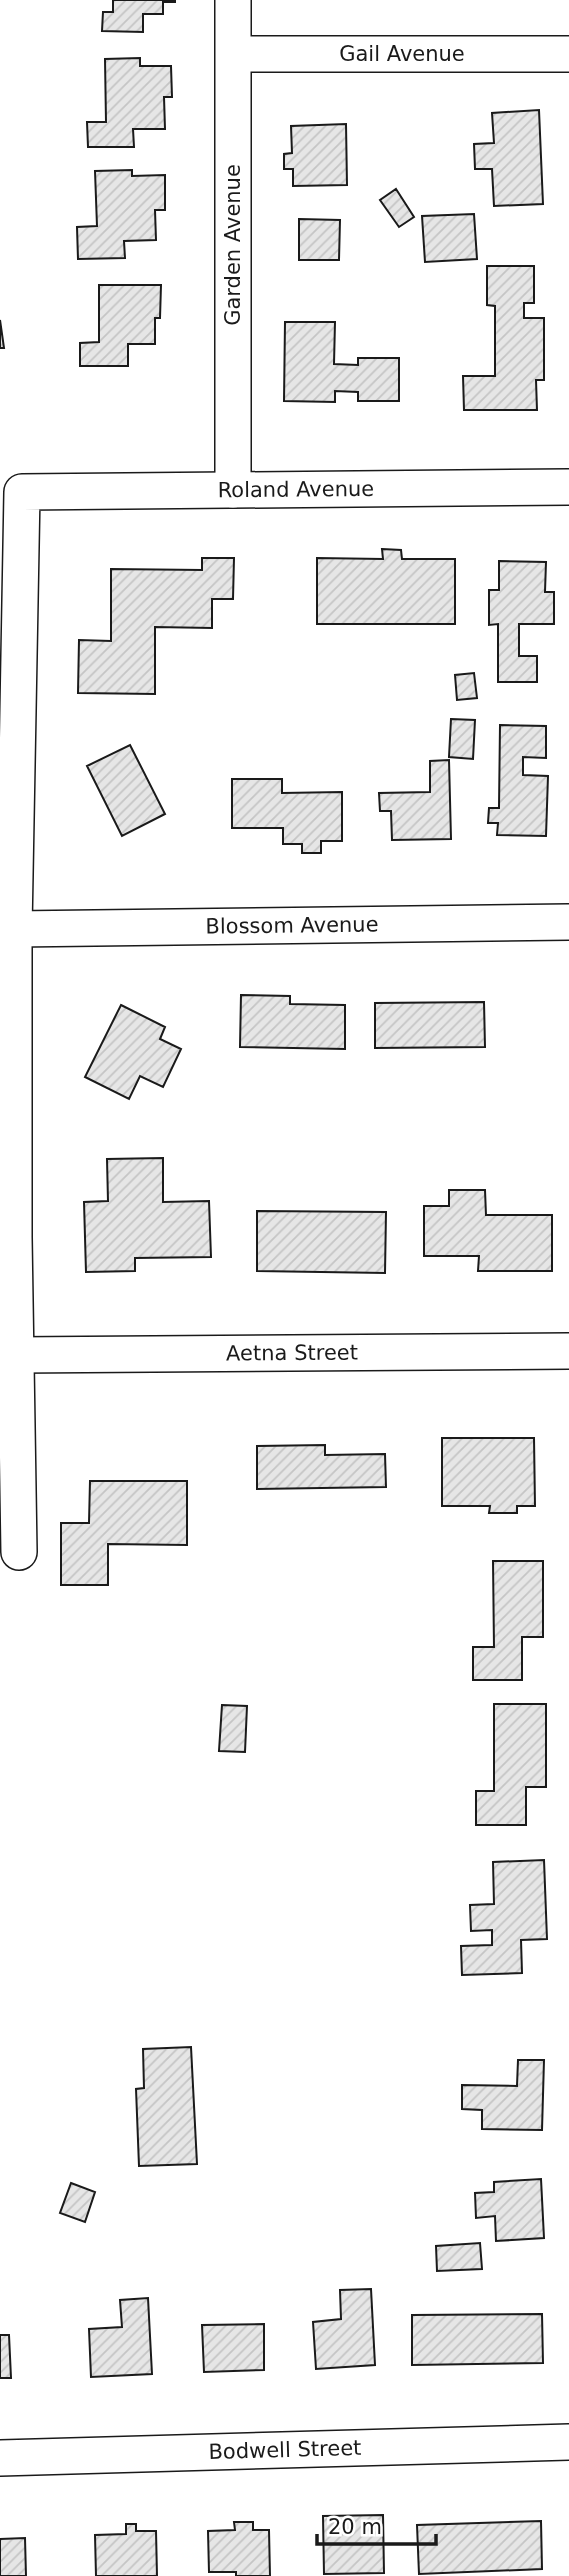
<svg xmlns="http://www.w3.org/2000/svg" width="569" height="2576" viewBox="0 0 569 2576" font-family="'DejaVu Sans',sans-serif">
  <defs>
    <pattern id="building-hatch" width="6" height="6" patternUnits="userSpaceOnUse" patternTransform="scale(1.75)"><rect width="6" height="6" fill="#e6e6e6"/><path d="M-1 1l2-2M0 6l6-6M5 7l2-2" fill="none" stroke="#c5c5c5"/></pattern>
  </defs>
  <rect width="100%" height="100%" fill="#fff"/>
  <!-- building -->
  <path fill="url(#building-hatch)" stroke="#1a1a1a" stroke-width="2" d="M113 0H175V2H163V14H143V32L102 31 103 12H113Z
    M140 58V66H171L172 97H164L165 129H133L134 147H88L87 122H106L105 59Z
    M539 110 543 204 494 206 492 169H475L474 144 494 143 492 113Z
    M346 124 347 185 293 186V169H284V154L292 153 291 126Z
    M132 170V176L165 175V210H155L156 240 124 241 125 258 78 259 77 227 97 226 95 171Z
    M396 189 414 217 399 227 380 200Z
    M474 214 477 259 425 262 422 216Z
    M299 219 340 220 339 260H299Z
    M487 266H534V303H524V318H544V380H536L537 410H464L463 376H495V306L487 305Z
    M99 285H161L160 318H155V344H128V366H80V343L99 342Z
    M0 320 4 348H0Z
    M285 322H335L334 364 358 365V358H399V401H358V392L335 391V402L284 401Z
    M382 549 401 550 402 559H455V624H317V558L383 559Z
    M202 558H234L233 599H212V628L155 627V694L78 693 79 640 111 641V569L202 570Z
    M499 561 546 562 545 592H554V624H519V656H537V682H498V624L489 625V590H499Z
    M474 673 477 698 457 700 455 675Z
    M451 719 475 720 473 759 449 757Z
    M500 725 546 726V758L523 757V775L548 776 546 836 497 835 498 823H488L489 808H499Z
    M130 745 165 814 122 836 87 766Z
    M449 760 451 839 392 840 391 811H380L379 793 430 792V761Z
    M232 779H282V793L342 792V841H321V853H302V844H283V828H232Z
    M241 995 290 996V1004L345 1005V1049L240 1047Z
    M484 1002 485 1047 375 1048V1003Z
    M121 1005 165 1027 160 1039 181 1049 163 1087 140 1076 129 1099 85 1077Z
    M163 1158V1202L209 1201 211 1257 135 1258V1271L86 1272 84 1202 108 1201 107 1159Z
    M449 1190H485L486 1215H552V1271H478L479 1256H424V1206H449Z
    M257 1211 386 1212 385 1273 257 1271Z
    M442 1438H534L535 1506H517V1513H489L490 1506H442Z
    M325 1445V1455L385 1454 386 1487 257 1489V1446Z
    M90 1481H187V1545L108 1544V1585H61V1523H89Z
    M493 1561H543V1637H522V1680H473V1647H494Z
    M494 1704H546V1787H526V1825H476V1791H494Z
    M222 1705 247 1706 245 1752 219 1751Z
    M544 1860 547 1939 521 1940 522 1973 462 1975 461 1946 492 1945V1930L471 1931 470 1905 494 1904 493 1862Z
    M191 2047 197 2164 139 2166 136 2089 144 2088 143 2049Z
    M518 2060H544L542 2130 482 2129V2110L462 2109V2085L517 2086Z
    M541 2179 544 2238 496 2241 495 2216 476 2218 475 2193 494 2192V2182Z
    M71 2183 95 2192 85 2222 60 2213Z
    M480 2243 482 2269 437 2271 436 2246Z
    M371 2289 375 2365 316 2369 313 2322 341 2319 340 2290Z
    M148 2298 152 2374 91 2377 89 2329 122 2327 120 2300Z
    M542 2314 543 2363 412 2365V2315Z
    M264 2324V2370L204 2372 202 2325Z
    M0 2335H9L11 2378H0Z
    M383 2515 384 2573 324 2574 323 2516Z
    M541 2521 542 2569 419 2574 417 2525Z
    M234 2522H253V2530H269L270 2576H236V2572H209L208 2531 235 2530Z
    M126 2524H136V2531H156L157 2576H96L95 2535 126 2534Z
    M25 2538 26 2576H0V2539Z"/>
  <g fill="none" stroke-linecap="round" stroke-linejoin="round">
    <!-- street casing -->
    <g stroke="#1a1a1a" stroke-width="38">
      <g id="street">
        <path id="s1" d="M234 54H569"/>
        <path d="M233 490V0"/>
        <path id="s2" d="M14 929 569 922"/>
        <path id="s3" d="M16 1355 569 1351"/>
        <path id="s4" d="M19 1552 14 1237V929L22 492 569 487"/>
        <path id="s5" d="M0 2458 569 2442"/>
      </g>
    </g>
    <!-- street -->
    <use href="#street" stroke="#fff" stroke-width="35"/>
  </g>
  <g text-anchor="middle" dominant-baseline="central" stroke-width="5" stroke-linejoin="round" paint-order="stroke">
    <!-- street labels -->
    <g font-size="21" fill="#1a1a1a" stroke="#fff">
      <text stroke="none"><textPath href="#s1" startOffset="168">Gail Avenue</textPath></text>
      <text transform="translate(233 245) rotate(-90)">Garden Avenue</text>
      <text stroke="none"><textPath href="#s4" startOffset="1334">Roland Avenue</textPath></text>
      <text stroke="none"><textPath href="#s2" startOffset="278">Blossom Avenue</textPath></text>
      <text stroke="none"><textPath href="#s3" startOffset="276">Aetna Street</textPath></text>
      <text stroke="none"><textPath href="#s5" startOffset="285">Bodwell Street</textPath></text>
    </g>
  </g>
  <!-- scale -->
  <path d="M317 2534v10h119v-10" fill="none" stroke="#1a1a1a" stroke-width="3.5"/>
  <text x="328" y="2534" font-size="21" fill="#1a1a1a" stroke="#ffffff" stroke-width="5" paint-order="stroke">20 m</text>
</svg>
